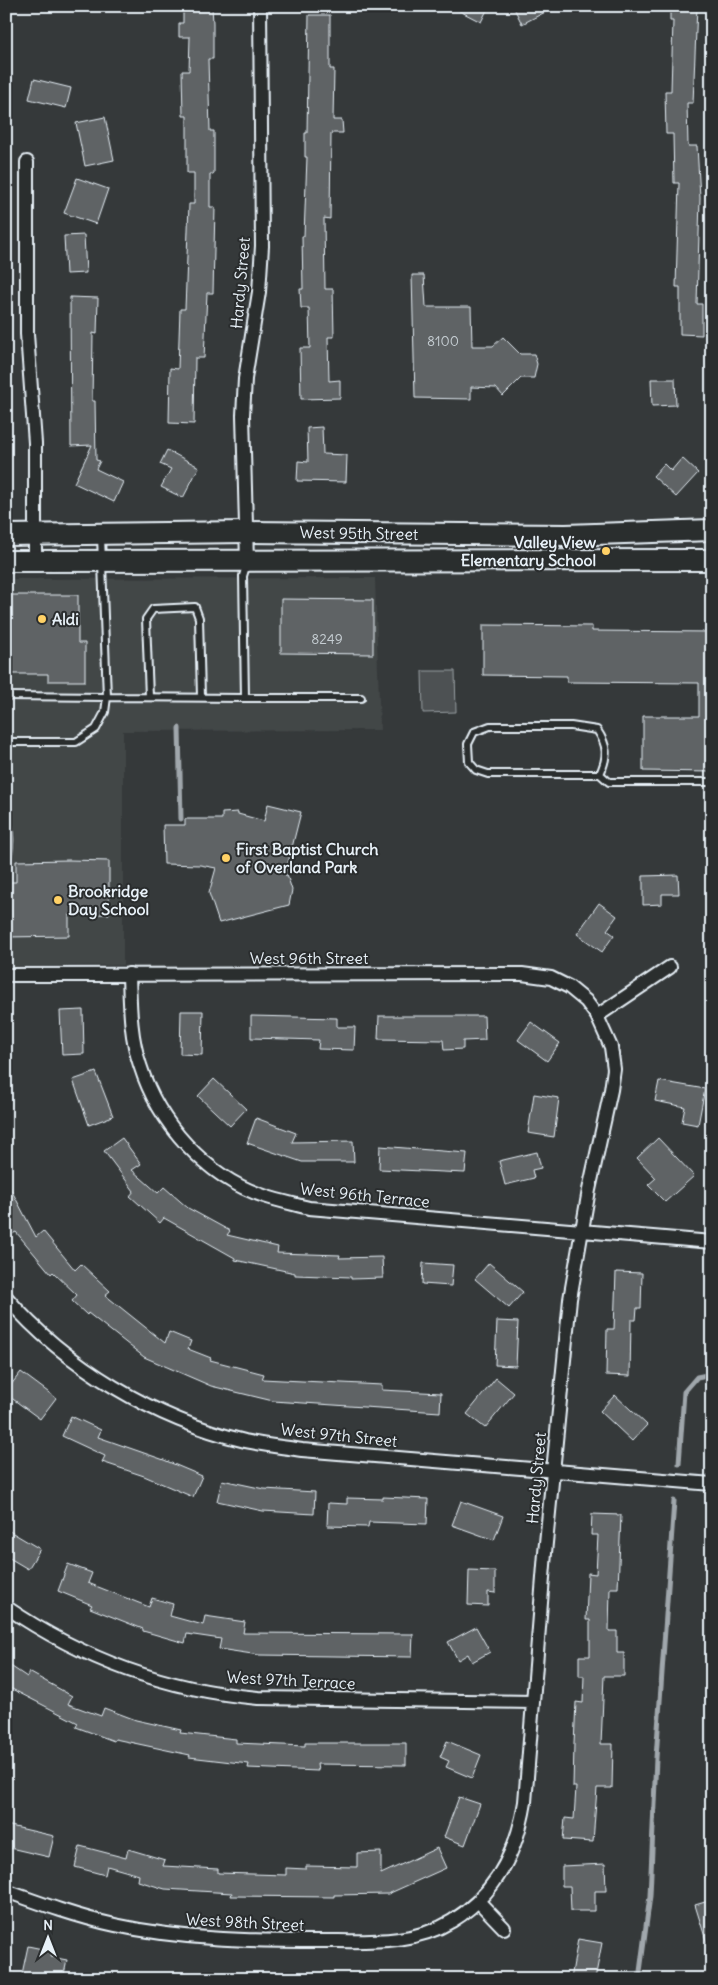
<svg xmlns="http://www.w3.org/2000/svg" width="718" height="1985" viewBox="0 0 718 1985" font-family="Delius,sans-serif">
  <rect width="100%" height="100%" fill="#35393a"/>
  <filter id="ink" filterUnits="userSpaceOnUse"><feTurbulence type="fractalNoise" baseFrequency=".02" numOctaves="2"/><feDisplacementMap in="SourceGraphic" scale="10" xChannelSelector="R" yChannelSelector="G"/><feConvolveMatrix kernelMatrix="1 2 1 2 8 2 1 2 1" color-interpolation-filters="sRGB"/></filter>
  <g filter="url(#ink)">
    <!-- built -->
    <path fill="#424647" d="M375 578 380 730 123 731V965L6 967V579Z"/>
    <!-- green -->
    <path fill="#4d5152" stroke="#9aa1a5" d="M422 671H455L456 712 423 713Z"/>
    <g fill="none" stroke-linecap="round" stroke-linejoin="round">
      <!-- stream -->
      <path stroke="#a0a7ac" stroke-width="5" d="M179 728 181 819
        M679 1464 684 1392 697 1377 712 1374
        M639 1979 650 1896 656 1758 674 1501"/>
    </g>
    <!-- building -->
    <path fill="#5f6365" stroke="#e8f1f8" d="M183 6H212L213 23V59H208L210 131H214V174H210V207H215L213 293H207L204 358H195L194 424 169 423 170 368 178 369 180 309H185L189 204H194V173H187V116H183L182 71H189L190 37H179V23H183Z
      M450 6H489L481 22Z
      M513 6H557L522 24Z
      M670 6H697L693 103H687L688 146H697L700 198 697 304H702V335L680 334V287H676L679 183H674L673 134H666L665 91H671L673 21H670Z
      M309 15H330V69H334L333 120H342L343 133H331L330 219 324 218 325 289H333L334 337H328L329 381 340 380V398L301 399 300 348H310L309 308H301L300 289H303L302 236H304L307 157H305V133H307Z
      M34 79 71 88 66 108 29 99Z
      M105 117 114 160 85 166 76 123Z
      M77 178 108 189 96 224 64 213Z
      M84 235 86 273 66 274 64 236Z
      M412 275H424L426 307H471L472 346H493L503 337 520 354H534L537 364 534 378H521L503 396 496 388 471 387V399L415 398Z
      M70 297 98 298 97 334 93 333 92 401H95L96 460 100 461 96 469 123 482 114 502 74 483 92 445 71 446Z
      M651 379H675L676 405 652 406Z
      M322 427 323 454 347 455 346 482 297 481 298 461 308 462 307 428Z
      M167 450 199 467 183 498 161 487 171 469 160 464Z
      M682 458 698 473 676 497 653 476 664 464 671 471Z
      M6 595H78V643H85V681H48V674H6Z
      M281 599 373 600V654L281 653Z
      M483 625 592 626V631L712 632V772L643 771V716H699V683L567 682V676L483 675Z
      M268 804 301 812 285 875H287L292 890 289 905 219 923 209 893 216 868 200 865 164 864 163 825H185V819H222V813L238 812V814L264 821Z
      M69 860 109 861V914L69 915V936L6 937V882H16V861Z
      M678 875 679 894H662V904L643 905V876Z
      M599 903 617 916 607 930 614 935 602 952 577 934Z
      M83 1010 84 1054 62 1055 60 1011Z
      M181 1011H203L202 1055 180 1054Z
      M251 1016 337 1018V1027H355L354 1050 318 1049 319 1040 251 1038Z
      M379 1016H484L485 1040 463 1041V1049L444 1050 443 1040 378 1039Z
      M531 1022 560 1043 547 1061 518 1040Z
      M96 1072 113 1116 89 1125 73 1080Z
      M214 1079 246 1109 230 1126 198 1096Z
      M659 1081 705 1089 698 1125 682 1122 685 1107 655 1101Z
      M534 1094 559 1098 554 1137 528 1133Z
      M256 1118 296 1133 292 1142 353 1141 354 1162H302L247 1143Z
      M122 1138 141 1164 132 1170 158 1193 164 1187 188 1208 230 1231 227 1235 278 1247 277 1253 340 1255 339 1258 382 1257 383 1278 351 1279V1277L295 1275V1273L235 1260V1258L164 1218 160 1223 130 1196 134 1191 104 1151Z
      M658 1138 694 1176 665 1202 648 1185 656 1178 637 1158Z
      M380 1146 467 1153 465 1173 379 1169Z
      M537 1152 541 1168 532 1170 534 1178 505 1185 499 1161Z
      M6 1180 36 1237 43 1231 75 1270 81 1264 110 1291 105 1295 165 1343 169 1332 191 1341 188 1349 211 1358 210 1360 264 1374 262 1379 382 1385V1390L441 1393 440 1412 273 1401 211 1386 144 1357 88 1313 87 1315 72 1301 77 1295 53 1272 51 1274 16 1232 6 1237Z
      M423 1263 453 1265 451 1286 422 1284Z
      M489 1263 523 1292 509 1308 475 1279Z
      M616 1272 642 1273 641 1308H637L636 1320H631L630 1376 606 1375 607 1329H614Z
      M497 1321 518 1322 516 1366 495 1365Z
      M21 1372 56 1398 40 1419 6 1394V1391Z
      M496 1378 514 1393 485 1428 467 1414Z
      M615 1395 647 1425 632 1441 600 1411Z
      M71 1416 101 1430 98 1437 164 1460 202 1476 193 1497 144 1476 102 1462 105 1456 62 1436Z
      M222 1480 264 1489 315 1492 314 1514 263 1511 217 1501Z
      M383 1497 428 1499 427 1524 369 1522 368 1527 327 1526 328 1503 347 1504V1498L383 1499Z
      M461 1501 503 1516 494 1540 452 1525Z
      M592 1514 621 1515 618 1588H610L609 1631H617V1653H624V1676H604L601 1744H613L612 1788H597L593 1842 563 1840 565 1818 574 1819 576 1787H573L574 1744 576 1702 583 1703 584 1676H579V1656H590V1620H586L588 1573 596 1574 598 1535H591Z
      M6 1529 40 1549 28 1569 6 1556Z
      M68 1564 92 1573 88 1583 149 1607 152 1598 173 1604 170 1616 203 1625 205 1616 245 1622 243 1633 413 1634 412 1657 259 1655 219 1649 221 1639 187 1634 185 1643 143 1631V1629L90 1608 92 1605 58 1591Z
      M469 1570 495 1571V1593L488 1592V1606L468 1605Z
      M476 1627 490 1652 472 1662 468 1654 458 1660 448 1642Z
      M6 1663 27 1677 29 1672 72 1696 68 1704 101 1716 104 1708 136 1720 181 1730 180 1733 236 1739V1743L305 1746V1743H406V1765L317 1764 318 1771 248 1768 249 1764 189 1757 190 1755 115 1739 114 1741 76 1727 78 1723 6 1686Z
      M447 1741 481 1755 472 1778 446 1767 449 1761 440 1757Z
      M459 1797 480 1804 465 1845 444 1837Z
      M6 1825 54 1836 49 1857 6 1847Z
      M80 1846 126 1858 128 1849 165 1860 163 1866 218 1869V1873L286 1875V1868L306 1869V1866L357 1867V1853L381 1852V1874L437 1848 446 1868 388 1894 334 1895V1897L231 1896 232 1893 165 1889 138 1881 139 1875 107 1866 105 1875 75 1867Z
      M605 1864 606 1891H595V1911H571L570 1886H562V1866Z
      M712 1900V1949L709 1950 695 1905Z
      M578 1939 602 1943 595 1979H571Z
      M28 1946 52 1951 51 1957 67 1960 63 1979H36V1977L22 1974Z"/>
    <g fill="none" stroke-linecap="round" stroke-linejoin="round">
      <!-- lane casing -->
      <g stroke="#e8f1f8" stroke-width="10">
        <path id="lane" d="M101 536 107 697 245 698
          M247 563 243 576 245 698H361
          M6 696 107 697 105 712 96 729 76 742H6
          M149 697 146 619 153 609 195 607 199 618 201 697
          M600 774H488L476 770 469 762 468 744 474 732 490 726H571L597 730C608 746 608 756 600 774L609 782H712
          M6 809C8 824 12 846 6 860"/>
      </g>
      <!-- street casing -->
      <g stroke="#e8f1f8" stroke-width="16">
        <path id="street" d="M27 162V334L35 443V562
          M247 562 243 415 245 379 259 292 262 246 260 6
          M129 974C130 1005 130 1036 140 1065 158 1123 206 1177 264 1196 279 1201 294 1204 309 1208L712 1242
          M6 975 522 974 551 978 569 987 586 1001 597 1016 611 1047 614 1069 611 1090 589 1190 570 1299 545 1553 525 1802C517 1852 496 1894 452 1921 413 1945 366 1941 322 1941 253 1941 183 1940 115 1925 78 1917 42 1904 6 1891
          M597 1016 670 967
          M6 1297C66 1367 156 1420 245 1441 264 1445 283 1447 302 1450L712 1484
          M6 1607C82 1659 167 1690 258 1698L533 1702
          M478 1901 504 1928"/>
      </g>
      <!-- primary casing -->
      <g stroke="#e8f1f8" stroke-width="24">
        <path id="primary" d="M6 535 246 532 566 535 712 530
          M6 561 712 560"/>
      </g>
      <!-- lane -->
      <use href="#lane" stroke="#2a2d2e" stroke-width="6"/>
      <!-- street -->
      <use href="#street" stroke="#2a2d2e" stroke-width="12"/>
      <!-- primary -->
      <use href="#primary" stroke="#2a2d2e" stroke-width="20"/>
    </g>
  </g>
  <!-- markers -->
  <g fill="#ffd166" stroke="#2a2d2e" stroke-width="2">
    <circle cx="606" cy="551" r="5"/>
    <circle cx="42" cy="619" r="5"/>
    <circle cx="226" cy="858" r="5"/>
    <circle cx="58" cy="900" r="5"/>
  </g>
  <g text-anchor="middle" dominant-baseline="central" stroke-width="4" stroke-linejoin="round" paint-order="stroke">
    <!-- number labels -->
    <g font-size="14" fill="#c6ced3">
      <text x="443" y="341">8100</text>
      <text x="327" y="639">8249</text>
    </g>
    <!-- street labels -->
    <g font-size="16" fill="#e8f1f8" stroke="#2a2d2e">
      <text transform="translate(240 283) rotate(-85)">Hardy Street</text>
      <text transform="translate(359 533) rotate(1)">West 95th Street</text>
      <text x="309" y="958">West 96th Street</text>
      <text transform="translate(365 1195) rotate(6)">West 96th Terrace</text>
      <text transform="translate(339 1435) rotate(6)">West 97th Street</text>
      <text transform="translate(536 1478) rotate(-85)">Hardy Street</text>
      <text transform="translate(291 1680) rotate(3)">West 97th Terrace</text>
      <text transform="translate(245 1922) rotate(3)">West 98th Street</text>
    </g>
    <!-- poi labels -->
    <g font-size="16" font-weight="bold" fill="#e8f1f8" stroke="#2a2d2e" text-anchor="start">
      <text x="596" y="542" text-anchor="end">Valley View<tspan x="596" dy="18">Elementary School</tspan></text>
      <text x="52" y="619">Aldi</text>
      <text x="236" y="849">First Baptist Church<tspan x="236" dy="18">of Overland Park</tspan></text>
      <text x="68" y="891">Brookridge<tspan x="68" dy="18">Day School</tspan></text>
    </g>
  </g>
  <!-- margin -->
  <rect width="718" height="1985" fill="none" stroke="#2a2d2e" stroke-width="25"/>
  <rect x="12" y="12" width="693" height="1960" fill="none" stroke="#e8f1f8" stroke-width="2" filter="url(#ink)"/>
  <!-- north arrow -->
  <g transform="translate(48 1938)" stroke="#2a2d2e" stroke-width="4" paint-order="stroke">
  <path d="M0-4L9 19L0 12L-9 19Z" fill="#e8f1f8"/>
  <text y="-8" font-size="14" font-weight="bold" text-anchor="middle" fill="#e8f1f8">N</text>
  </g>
</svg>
